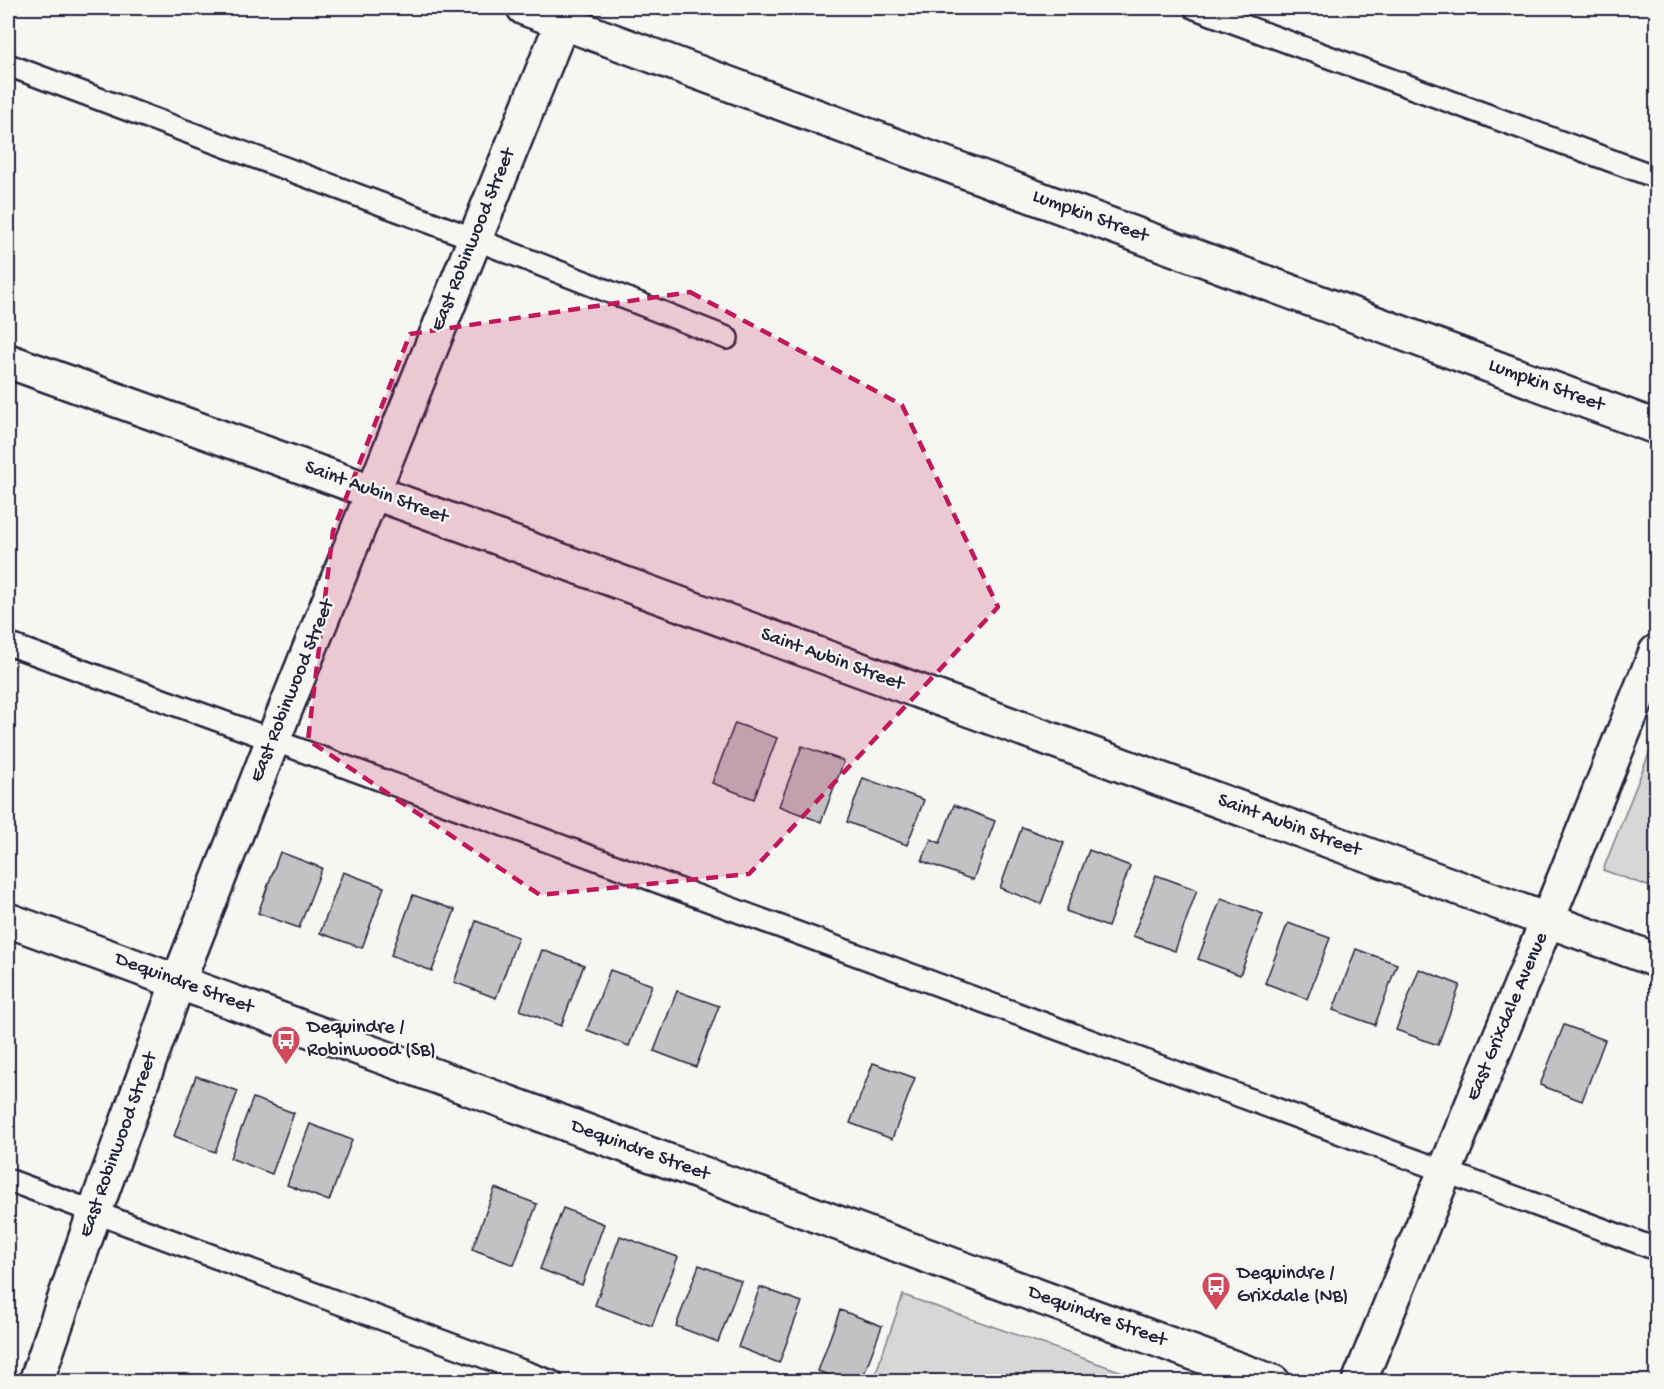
<svg xmlns="http://www.w3.org/2000/svg" width="1664" height="1389" viewBox="0 0 1664 1389" font-family="'Gochi Hand',sans-serif">
  <rect width="100%" height="100%" fill="#f6f6f2"/>
  <filter id="ink" filterUnits="userSpaceOnUse"><feTurbulence type="fractalNoise" baseFrequency=".0167" numOctaves="2"/><feDisplacementMap in="SourceGraphic" scale="12" xChannelSelector="R" yChannelSelector="G"/><feConvolveMatrix kernelMatrix="1 2 1 2 8 2 1 2 1" color-interpolation-filters="sRGB"/></filter>
  <g filter="url(#ink)">
    <!-- green -->
    <path fill="#d7d7d7" stroke="#7c7c89" stroke-width="1.5" d="M1656 736V889L1603 870Z
      M903 1295 1148 1381H873Z"/>
    <!-- building -->
    <path fill="#c2c2c4" stroke="#22223b" stroke-width="1.5" d="M735 723 777 738 754 799 712 783Z
      M802 746 844 761 821 822 779 806Z
      M863 778 924 800 907 845 847 822Z
      M954 805 995 821 973 880 922 861 931 839 940 843Z
      M1022 827 1064 843 1041 904 1000 888Z
      M1089 850 1130 866 1108 927 1066 911Z
      M280 852 322 868 299 928 258 913Z
      M343 872 384 887 362 948 320 933Z
      M1156 875 1197 890 1175 951 1133 936Z
      M413 895 455 910 432 971 391 955Z
      M1221 898 1263 914 1240 975 1198 959Z
      M476 921 518 937 496 998 454 982Z
      M1288 923 1330 938 1307 999 1265 983Z
      M1356 949 1397 964 1375 1025 1333 1010Z
      M542 950 584 965 561 1026 520 1010Z
      M1419 969 1460 985 1438 1045 1396 1030Z
      M610 970 652 985 629 1046 587 1030Z
      M677 991 719 1006 696 1067 654 1051Z
      M1564 1025 1605 1040 1582 1101 1540 1085Z
      M873 1063 915 1078 892 1139 850 1123Z
      M196 1076 238 1091 215 1152 174 1136Z
      M253 1098 294 1113 272 1174 230 1158Z
      M310 1124 352 1140 329 1201 287 1185Z
      M495 1188 537 1204 514 1265 472 1249Z
      M563 1208 604 1224 582 1285 540 1269Z
      M620 1236 678 1257 652 1326 595 1305Z
      M699 1265 741 1281 718 1342 676 1326Z
      M760 1287 802 1302 779 1363 738 1347Z
      M840 1310 882 1326 861 1382H847L818 1371Z"/>
    <g fill="none" stroke-linecap="round" stroke-linejoin="round">
      <!-- lane casing -->
      <g stroke="#22223b" stroke-width="26">
        <path id="lane" d="M1195 8 1656 177
          M8 65 475 239 727 338
          M8 644 273 740 1656 1249
          M8 1180 552 1382"/>
      </g>
      <!-- street casing -->
      <g stroke="#22223b" stroke-width="38">
        <path id="street" d="M524 8 1656 427
          M8 361 373 492 1656 960
          M36 1382 95 1211 178 982 271 745 568 8
          M1359 1382C1458 1138 1558 896 1656 652"/>
      </g>
      <!-- secondary casing -->
      <g stroke="#22223b" stroke-width="38">
        <path id="secondary" d="M8 920 1273 1382"/>
      </g>
      <!-- lane -->
      <use href="#lane" stroke="#f6f6f2" stroke-width="21"/>
      <!-- street -->
      <use href="#street" stroke="#f6f6f2" stroke-width="33"/>
      <!-- secondary -->
      <use href="#secondary" stroke="#f6f6f2" stroke-width="33"/>
    </g>
  </g>
  <!-- marked area -->
  <path fill="#c2185b" fill-opacity="0.2" stroke="#c2185b" stroke-width="4.5" stroke-dasharray="12 8" stroke-linejoin="round" d="M690 292 902 405 998 607 749 874 540 895 308 740 333 531 410 334Z"/>
  <!-- icons -->
  <defs>
    <g id="bus-pin" transform="scale(1.5)"><path d="M0 17L-7.5 6A9.5 9.5 0 1 1 7.5 6Z" fill="#d1495b" stroke="#f6f6f2"/><path d="M-5-6H5V4H4V6H2V4H-2V6H-4V4H-5ZM-3.5-4V0h7V-4ZM-3.5 1.2v1.5H-2V1.2ZM2 1.2v1.5H3.5V1.2Z" fill="#fff"/></g>
  </defs>
  <g fill-rule="evenodd">
    <use href="#bus-pin" x="286" y="1040"/>
    <use href="#bus-pin" x="1216" y="1286"/>
  </g>
  <g text-anchor="middle" dominant-baseline="central" stroke-width="5" stroke-linejoin="round" paint-order="stroke">
    <!-- street labels -->
    <g font-size="20" fill="#22223b" stroke="#f6f6f2">
      <text transform="translate(1090 217) rotate(20)">Lumpkin Street</text>
      <text transform="translate(474 240) rotate(-68)">East Robinwood Street</text>
      <text transform="translate(1546 386) rotate(20)">Lumpkin Street</text>
      <text transform="translate(376 493) rotate(20)">Saint Aubin Street</text>
      <text transform="translate(832 660) rotate(20)">Saint Aubin Street</text>
      <text transform="translate(293 691) rotate(-68)">East Robinwood Street</text>
      <text transform="translate(1289 826) rotate(20)">Saint Aubin Street</text>
      <text transform="translate(184 984) rotate(20)">Dequindre Street</text>
      <text transform="translate(1508 1017) rotate(-67)">East Grixdale Avenue</text>
      <text transform="translate(119 1145) rotate(-70)">East Robinwood Street</text>
      <text transform="translate(640 1151) rotate(20)">Dequindre Street</text>
      <text transform="translate(1097 1317) rotate(20)">Dequindre Street</text>
    </g>
    <!-- poi labels -->
    <g font-size="20" fill="#22223b" stroke="#f6f6f2" text-anchor="start">
      <text x="307" y="1028">Dequindre /<tspan x="307" dy="23">Robinwood (SB)</tspan></text>
      <text x="1237" y="1274">Dequindre /<tspan x="1237" dy="23">Grixdale (NB)</tspan></text>
    </g>
  </g>
  <!-- margin -->
  <rect width="1664" height="1389" fill="none" stroke="#f6f6f2" stroke-width="30"/>
  <rect x="15" y="15" width="1634" height="1359" fill="none" stroke="#22223b" stroke-width="2" filter="url(#ink)"/>
</svg>
